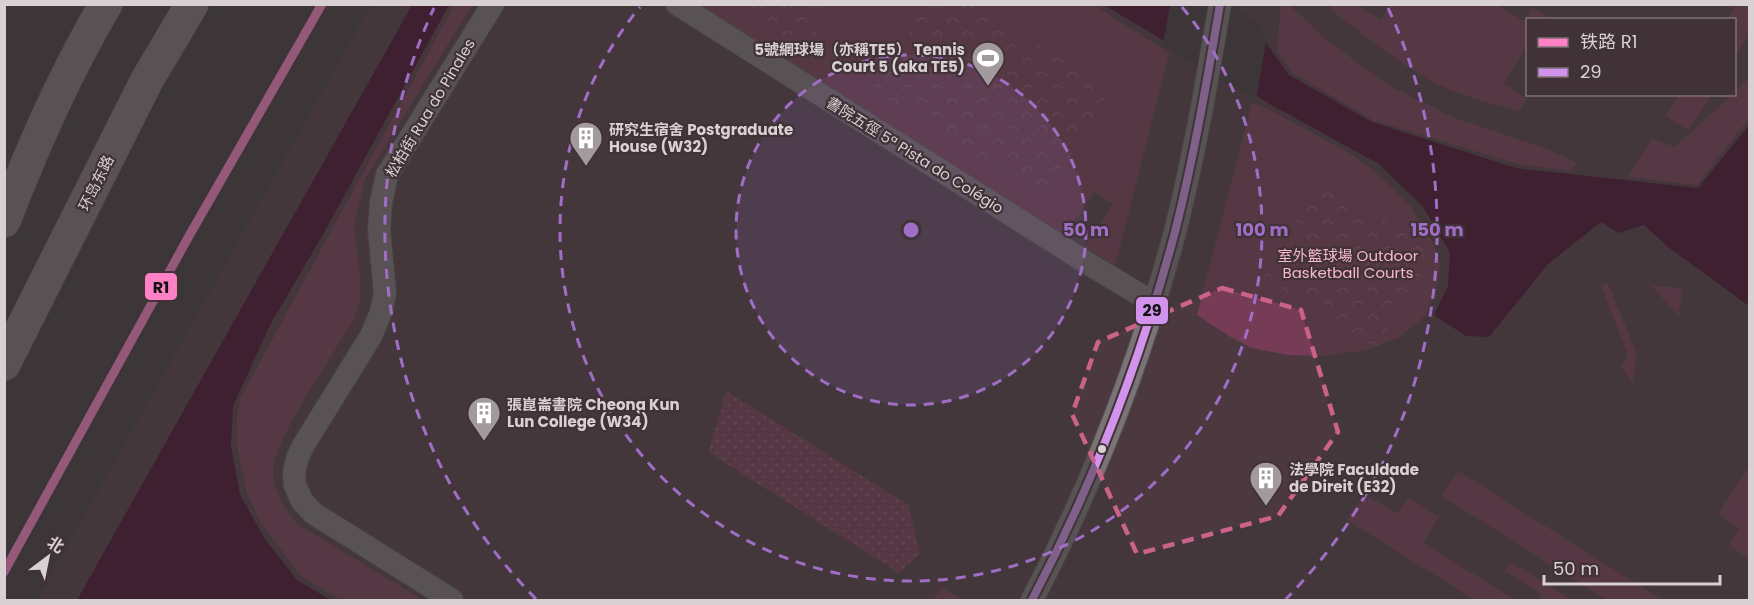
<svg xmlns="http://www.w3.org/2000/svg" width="1754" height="605" viewBox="0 0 1754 605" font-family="Poppins,'Noto Sans SC',sans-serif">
  <defs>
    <pattern id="forest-crowns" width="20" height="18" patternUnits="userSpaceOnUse" patternTransform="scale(1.5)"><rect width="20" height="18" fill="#763b55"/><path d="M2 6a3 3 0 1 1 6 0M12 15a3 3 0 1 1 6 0" fill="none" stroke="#89566d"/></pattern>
    <pattern id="garden-dots" width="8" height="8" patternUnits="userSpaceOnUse" patternTransform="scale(1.5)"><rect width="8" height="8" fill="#763b55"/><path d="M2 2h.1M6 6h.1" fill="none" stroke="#89566d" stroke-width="1.8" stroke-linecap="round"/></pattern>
  </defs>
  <rect width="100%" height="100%" fill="#3c3638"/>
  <!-- built -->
  <path fill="#4c3940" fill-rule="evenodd" d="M371 5H1749V600H37ZM1528 20H1734V94H1528Z"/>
  <!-- grass -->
  <path fill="#763b55" d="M455 4 472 5 365 179 354 224 360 277V301L354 319C337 348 273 441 273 470 273 491 284 508 297 524L423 600H341L301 576 260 521 247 493 237 445V417L241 397Z
    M1486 4 1491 8 1494 5H1497L1524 21 1533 8 1546 15 1543 19 1528 20 1527 45 1504 83 1527 99 1519 111C1488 102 1455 95 1428 79 1393 59 1362 33 1330 9L1333 5H1357L1381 20 1391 5Z
    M694 5H1094L1169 53 1115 266 1085 247 1113 204 1094 191 1066 235Z
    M1281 5H1289L1328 41 1388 85 1452 117 1550 150 1576 163 1571 171 1518 164 1373 120 1293 73 1277 51Z
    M1736 5H1749V34L1735 57 1734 20 1727 19Z
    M1749 78V118L1697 185 1628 177 1652 139 1675 147 1732 95 1734 94 1735 92Z
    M1679 95H1711L1688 130 1665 116Z
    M1252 103 1267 109 1345 150 1373 170 1409 205 1433 243 1440 263 1437 287 1425 316 1398 338 1365 350 1326 356 1288 355 1252 348 1229 336 1197 315Z
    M1608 284 1636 352 1633 384 1621 366 1628 355 1601 285Z
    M1652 286 1682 288 1679 316Z
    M1749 466V559L1729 545 1739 528 1719 514Z
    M1458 471 1662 600H1607L1442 496Z
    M1364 494 1397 514 1408 498 1439 517 1423 543 1515 600H1475L1347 520Z
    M1510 562 1572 600H1539L1542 594 1505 571Z
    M942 587 963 600H933Z"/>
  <!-- forest -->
  <path fill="url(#forest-crowns)" d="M734 5 835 4V5L805 50Z
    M926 5H976L1112 89 1045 196 873 90Z
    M1321 180 1435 252 1375 347 1261 275Z"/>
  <!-- garden -->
  <path fill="url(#garden-dots)" d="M726 391 908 505 920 554 899 573 708 452Z"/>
  <!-- water -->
  <path fill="#410526" d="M412 5H449L321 238 270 325 233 406 231 446 240 494 264 538 297 580 331 600H77Z
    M1104 5H1226L1253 24 1289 75 1372 122 1516 168 1698 188 1749 125V306L1668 247 1644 225 1618 233 1601 222 1548 264 1489 337 1466 336 1434 315 1448 286 1450 253 1423 207 1379 164 1275 107Z"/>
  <!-- pier -->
  <path fill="#3c3638" d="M1231 4 1255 22 1267 38 1256 99 1205 72 1163 45 1170 5Z"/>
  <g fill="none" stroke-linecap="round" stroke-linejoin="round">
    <!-- minor casing -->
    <g stroke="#5a5457" stroke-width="24">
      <path id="minor" d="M677 4 1092 266 1154 303
        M452 600 313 513 302 501 295 485 294 473 297 459 303 446 371 336 381 312 385 293 379 230 381 202 387 175 493 4
        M1032 600C1093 484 1141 359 1175 232 1194 157 1207 81 1220 4"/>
    </g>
    <!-- primary casing -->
    <g stroke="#5a5457" stroke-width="34">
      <path id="primary" d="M4 221C33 146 65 73 106 4
        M4 364 147 80 192 4"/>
    </g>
    <!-- minor -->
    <use href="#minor" stroke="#7a7476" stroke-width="22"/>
    <!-- primary -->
    <use href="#primary" stroke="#7d7175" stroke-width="33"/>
    <!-- bus-1 casing -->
    <g stroke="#403237" stroke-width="12">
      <path id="bus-1" d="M1032 600C1093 484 1141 359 1175 232 1194 157 1207 81 1220 4"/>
    </g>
    <!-- bus-1 -->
    <use href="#bus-1" stroke="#d193ec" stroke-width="8"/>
    <!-- rail-1 casing -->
    <g stroke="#403237" stroke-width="14">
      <path id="rail-1" d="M4 572 189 236 322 4"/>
    </g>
    <!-- rail-1 -->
    <use href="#rail-1" stroke="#ff80c5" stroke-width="9"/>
  </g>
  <!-- marked area -->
  <path d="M0 0H1754V605H0ZM1222 288 1301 310 1338 432 1278 516 1137 554 1072 414 1098 342Z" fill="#3c3638" fill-opacity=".55" fill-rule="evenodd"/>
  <path fill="none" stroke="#cb628b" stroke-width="4.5" stroke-dasharray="12 8" stroke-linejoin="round" d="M1222 288 1301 310 1338 432 1278 516 1137 554 1072 414 1098 342Z"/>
  <!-- distance rings -->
  <circle cx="911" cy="230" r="175" fill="#a16ec7" fill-opacity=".12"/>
  <g fill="none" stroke="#a16ec7" stroke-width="3" stroke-dasharray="10 8">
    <circle cx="911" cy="230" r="175"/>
    <path d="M1182 7A351 351 0 1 1 640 7"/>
    <path d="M536 599A526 526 0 0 1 434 8M1388 8A526 526 0 0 1 1286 599"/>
  </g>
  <!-- icons -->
  <defs>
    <g id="stadium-pin" transform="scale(1.725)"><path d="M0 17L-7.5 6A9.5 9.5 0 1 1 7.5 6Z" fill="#a29a9d" stroke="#403237"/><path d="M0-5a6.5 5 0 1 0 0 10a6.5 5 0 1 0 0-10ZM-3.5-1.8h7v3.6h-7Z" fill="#fff"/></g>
    <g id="building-pin" transform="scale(1.725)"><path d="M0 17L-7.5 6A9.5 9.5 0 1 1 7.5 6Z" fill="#a29a9d" stroke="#403237"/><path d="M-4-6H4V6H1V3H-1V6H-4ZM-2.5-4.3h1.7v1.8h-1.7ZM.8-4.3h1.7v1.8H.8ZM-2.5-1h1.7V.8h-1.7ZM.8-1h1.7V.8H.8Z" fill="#fff"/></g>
  </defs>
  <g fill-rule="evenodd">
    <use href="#stadium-pin" x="988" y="58"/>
    <use href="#building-pin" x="586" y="138"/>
    <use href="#building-pin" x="484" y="413"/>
    <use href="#building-pin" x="1266" y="478"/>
  </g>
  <!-- markers -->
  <circle fill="#d9d0d3" stroke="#403237" stroke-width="2" cx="1102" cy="449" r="5"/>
  <g text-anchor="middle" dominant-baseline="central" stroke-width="4.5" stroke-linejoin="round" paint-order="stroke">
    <!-- poi labels -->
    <g font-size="15" font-weight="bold" fill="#d9d0d3" stroke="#403237" text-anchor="start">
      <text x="965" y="49" text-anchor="end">5號網球場（亦稱TE5） Tennis<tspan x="965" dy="17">Court 5 (aka TE5)</tspan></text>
      <text x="609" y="129">研究生宿舍 Postgraduate<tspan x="609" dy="17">House (W32)</tspan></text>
      <text x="507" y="404">張崑崙書院 Cheong Kun<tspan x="507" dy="17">Lun College (W34)</tspan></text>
      <text x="1289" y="469">法學院 Faculdade<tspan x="1289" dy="17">de Direit (E32)</tspan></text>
    </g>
    <!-- street labels -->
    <g font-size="15" fill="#d9d0d3" stroke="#403237">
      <text transform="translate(430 108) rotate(-59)">松柏街 Rua do Pinales</text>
      <text transform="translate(915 155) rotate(32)">書院五徑 5ª Pista do Colégio</text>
      <text transform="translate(96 183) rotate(-64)">环岛东路</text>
    </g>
    <!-- park labels -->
    <g font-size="15" fill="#f8b7d0" stroke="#403237">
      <text x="1348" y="255">室外籃球場 Outdoor<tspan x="1348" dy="17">Basketball Courts</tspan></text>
    </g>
  </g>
  <circle cx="911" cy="230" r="9" fill="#a16ec7" stroke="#403237" stroke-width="3"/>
  <g font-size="18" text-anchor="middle" font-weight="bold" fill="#a16ec7" stroke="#403237" stroke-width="4.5" stroke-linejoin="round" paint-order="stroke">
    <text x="1086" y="236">50 m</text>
    <text x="1262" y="236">100 m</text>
    <text x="1437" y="236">150 m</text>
  </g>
  <g stroke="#403237" stroke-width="2">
    <rect x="144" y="272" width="34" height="29" rx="6" fill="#ff80c5"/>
    <rect x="1135" y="296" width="34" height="29" rx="6" fill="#d193ec"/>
  </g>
  <g font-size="16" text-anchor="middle" font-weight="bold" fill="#111">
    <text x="161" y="293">R1</text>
    <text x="1152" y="316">29</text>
  </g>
  <!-- border -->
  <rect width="1754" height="605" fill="none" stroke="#d9d0d3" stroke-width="12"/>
  <!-- legend -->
  <rect x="1526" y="18" width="210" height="78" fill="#403237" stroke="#7d7175" stroke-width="1.5"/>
  <rect x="1538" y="38" width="30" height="9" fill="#ff80c5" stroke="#7d7175" stroke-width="1.5"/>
  <text x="1580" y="48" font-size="18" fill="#d9d0d3">铁路 R1</text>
  <rect x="1538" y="68" width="30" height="9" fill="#d193ec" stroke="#7d7175" stroke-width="1.5"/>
  <text x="1580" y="78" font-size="18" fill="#d9d0d3">29</text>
  <!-- north arrow -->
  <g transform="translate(48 557) rotate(32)" stroke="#403237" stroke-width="4.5" paint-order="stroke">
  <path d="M0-4.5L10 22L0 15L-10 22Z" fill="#d9d0d3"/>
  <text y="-9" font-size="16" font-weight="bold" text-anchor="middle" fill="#d9d0d3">北</text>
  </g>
  <!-- scale -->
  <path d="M1544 575v9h176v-9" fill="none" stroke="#d9d0d3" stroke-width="3"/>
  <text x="1553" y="575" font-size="18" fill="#d9d0d3" stroke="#403237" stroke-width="4.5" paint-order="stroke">50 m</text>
</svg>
